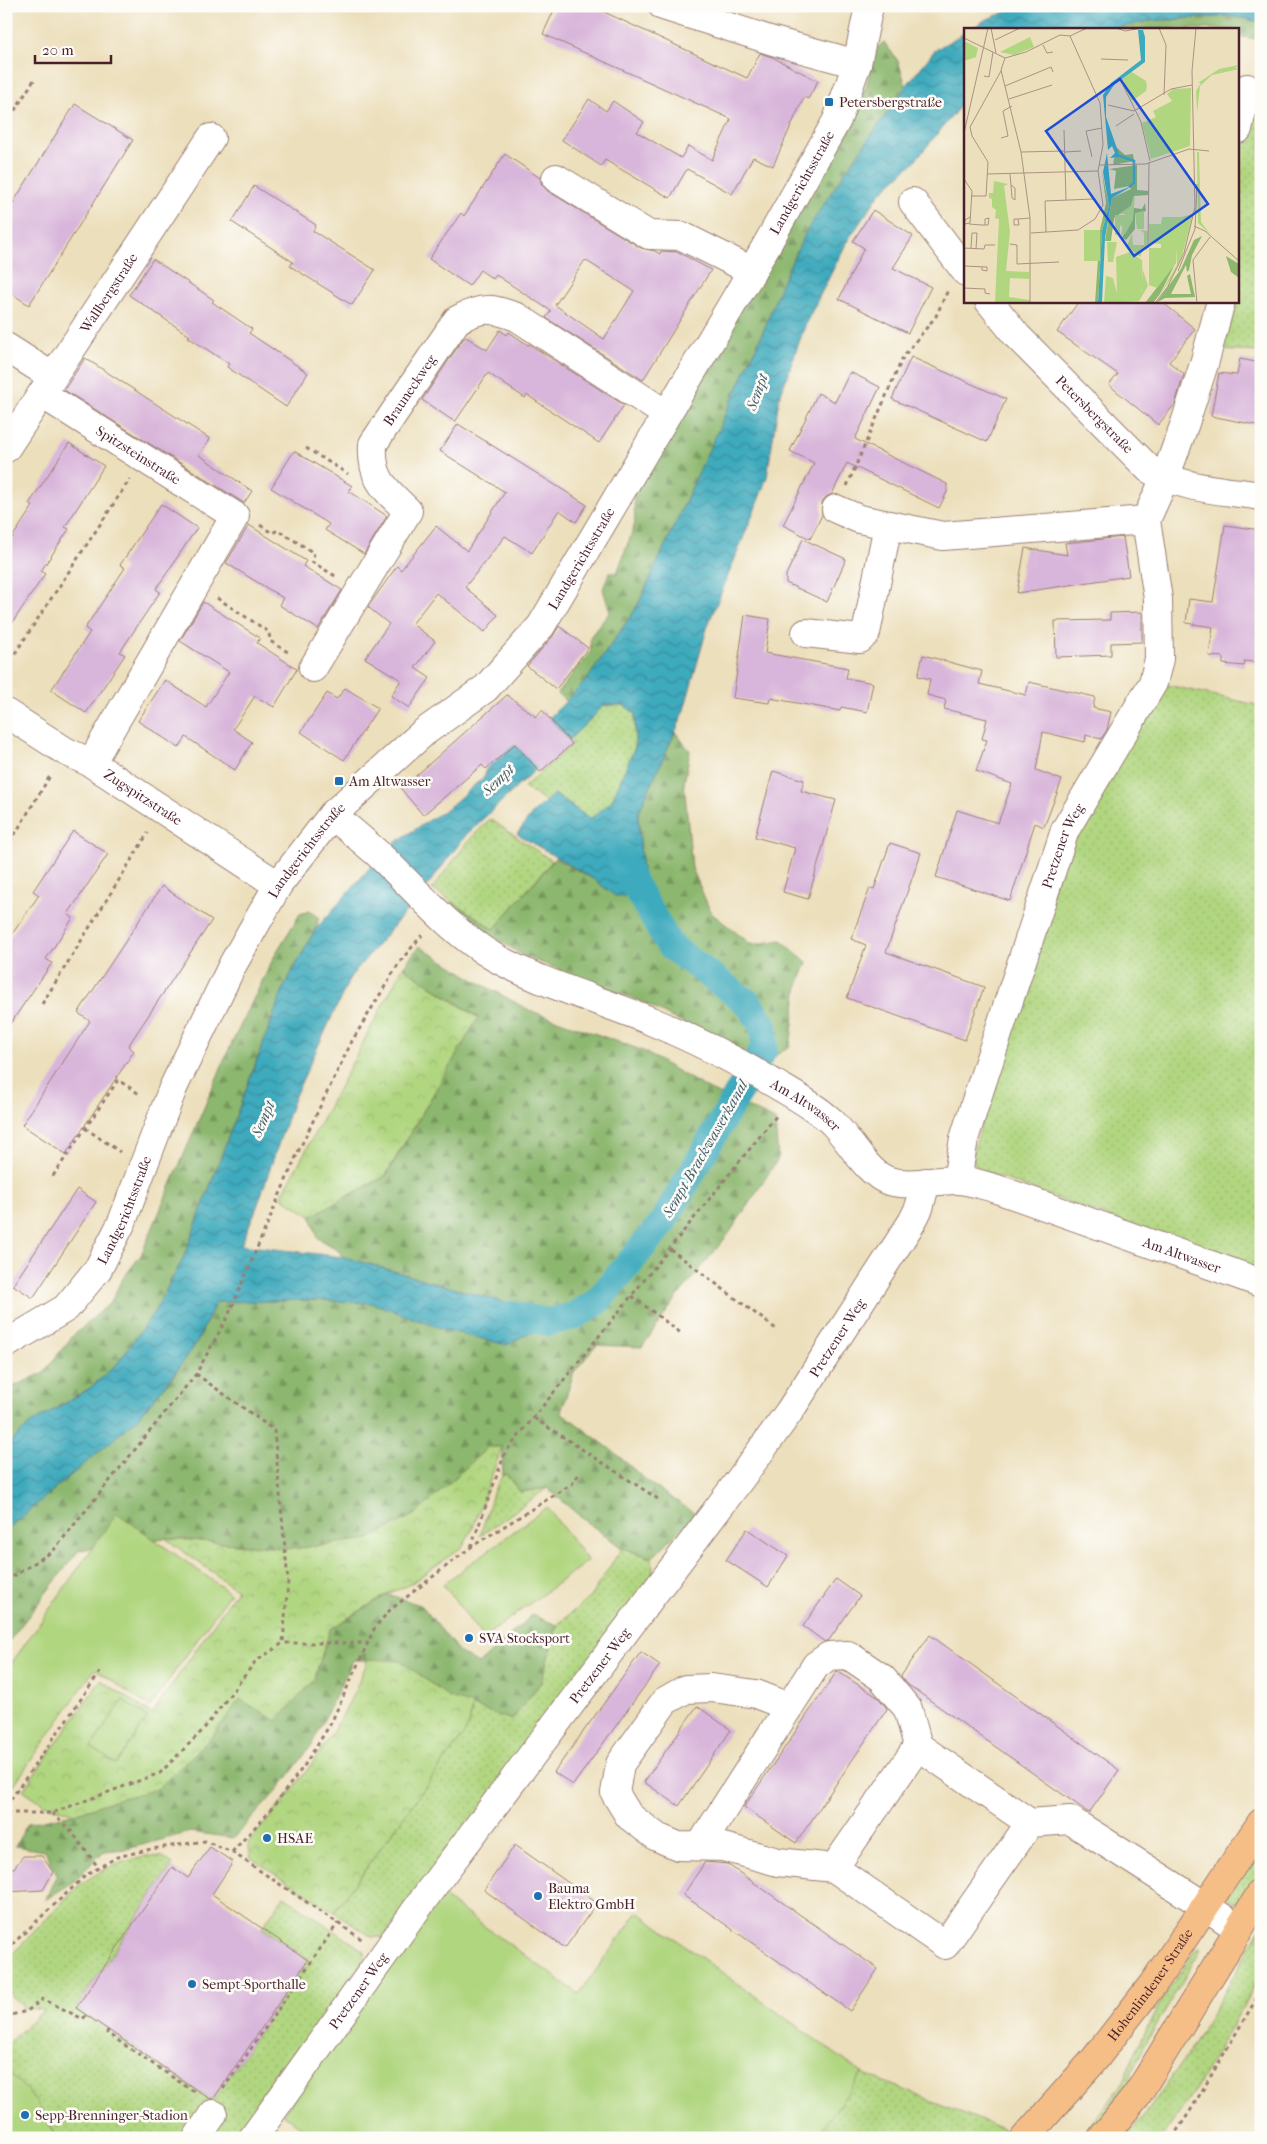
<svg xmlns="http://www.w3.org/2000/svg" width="1267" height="2144" viewBox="0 0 1267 2144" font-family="'IM FELL French Canon',serif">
  <defs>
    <pattern id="grass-dots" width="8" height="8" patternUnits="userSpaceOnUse" patternTransform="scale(1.25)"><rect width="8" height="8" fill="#b1d680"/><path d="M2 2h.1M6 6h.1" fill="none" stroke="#9ab76f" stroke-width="1.8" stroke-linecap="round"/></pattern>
    <pattern id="forest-firs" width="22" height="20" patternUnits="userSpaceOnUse" patternTransform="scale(1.25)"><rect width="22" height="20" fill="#8cb76e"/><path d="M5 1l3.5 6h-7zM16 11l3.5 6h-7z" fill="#74945b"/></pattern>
    <pattern id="park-crowns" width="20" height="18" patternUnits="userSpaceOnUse" patternTransform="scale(1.25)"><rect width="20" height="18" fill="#b1d680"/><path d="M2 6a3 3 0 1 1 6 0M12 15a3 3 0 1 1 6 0" fill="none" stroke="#9ab76f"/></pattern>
    <pattern id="water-waves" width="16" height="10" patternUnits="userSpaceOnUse" patternTransform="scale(1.25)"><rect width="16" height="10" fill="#3eaabd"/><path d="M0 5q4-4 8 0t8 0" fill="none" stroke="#368a9a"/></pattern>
  </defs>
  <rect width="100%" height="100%" fill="#fdfcf7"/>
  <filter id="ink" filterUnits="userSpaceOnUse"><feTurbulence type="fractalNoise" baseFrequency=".02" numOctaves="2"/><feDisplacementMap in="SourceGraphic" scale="10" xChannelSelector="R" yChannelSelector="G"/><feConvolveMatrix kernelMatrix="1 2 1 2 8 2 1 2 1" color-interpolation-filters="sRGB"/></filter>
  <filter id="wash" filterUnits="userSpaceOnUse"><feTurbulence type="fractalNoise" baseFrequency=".0096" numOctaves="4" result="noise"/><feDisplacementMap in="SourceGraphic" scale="20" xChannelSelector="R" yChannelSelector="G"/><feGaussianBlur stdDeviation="1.12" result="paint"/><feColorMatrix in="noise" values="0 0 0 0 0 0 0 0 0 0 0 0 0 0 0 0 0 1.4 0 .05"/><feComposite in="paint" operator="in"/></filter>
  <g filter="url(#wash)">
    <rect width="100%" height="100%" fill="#ecdfbc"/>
    <!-- grass -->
    <path fill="url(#grass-dots)" stroke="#7e7a56" d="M1261 59V352L1219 350 1230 301H1238V159Z
      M1163 684 1261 706V1273L977 1169 972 1156 1063 854Z
      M605 705H623L635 713V747L611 802 590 819 555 794 546 802 524 787 572 744 569 740Z
      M490 819 552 861 494 929 432 889 470 839Z
      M506 1474 520 1492 547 1488 480 1536 494 1490 503 1475Z
      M622 1548 652 1558 654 1585 384 1937H372L334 1912 469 1727 472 1705 512 1719 541 1682 557 1625 590 1597Z
      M1261 1842C1261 1851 1263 1864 1261 1874 1258 1884 1245 1900 1235 1902L1228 1898 1229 1890Z
      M145 1856 163 1857 173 1864 76 2008 212 2101 308 1960 262 1928 284 1896 364 1951V1959L239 2138H55C47 2116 24 2085 6 2070V2045L44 2010 24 2008 8 1993 6 1987V1961L78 1886C99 1871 121 1861 145 1856Z
      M1261 1928V1975L1192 2095 1162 2138H1125L1150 2108 1195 2043Z
      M1197 1947 1201 1948 1198 1955 1144 2046 1125 2088 1085 2138H1079L1120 2088 1137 2049 1160 2003Z
      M862 2073 1010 2132 1005 2138H816Z"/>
    <!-- forest -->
    <path fill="url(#forest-firs)" stroke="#6b6b4c" d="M1229 16 1261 22V40L1238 36V29H1111L1149 21Z
      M884 42 898 61 906 86 836 185 782 282 763 332 637 607 586 681 566 702 557 693 591 651 590 637 610 612 603 589 609 573H617L635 524 633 484 839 139 866 87 874 51Z
      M675 732 690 751 684 783 692 868 711 913 752 945 781 940 807 962 798 985 790 1047 769 1059 715 1043 686 1025 638 1000 524 956 500 941 452 907 453 902 494 929 555 858 595 880 615 895 633 896 642 873 638 813Z
      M310 911 319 917 315 930 284 987 183 1259 154 1312 117 1364 90 1388 32 1423 6 1446V1394L14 1386 43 1373 71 1338 111 1302 121 1281 141 1255 230 1047 277 951 300 914Z
      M419 946 478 982 529 1010 641 1050 710 1090 775 1120 778 1159 730 1232 678 1296 642 1347 597 1345 574 1372 561 1412 610 1449 652 1485 696 1514 652 1558 622 1548 583 1519 547 1488 520 1492 506 1474 503 1475 502 1447H488L417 1513 369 1539 293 1549 165 1538 79 1550 6 1645V1530L135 1421 174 1375 197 1342 216 1302 320 1300 372 1303 446 1330 547 1322 527 1309 344 1257 335 1248 318 1238 311 1216 386 1176 478 1017 403 967Z
      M388 1594 422 1606 459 1652 478 1664 532 1615 557 1625 541 1682 512 1720 450 1698 401 1661 353 1660 311 1746 281 1786 234 1838 190 1832 127 1849 104 1851 74 1881 45 1900 57 1874 45 1851 15 1846 28 1823 74 1814 114 1800 211 1738 240 1698 314 1680 330 1629Z"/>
    <!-- park -->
    <path fill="url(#park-crowns)" stroke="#7e7a56" d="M403 967 478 1018 385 1176 311 1216 281 1197Z
      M488 1447H502L473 1528 462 1547 409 1585 387 1594 330 1629 314 1680 277 1721 240 1699 211 1738 157 1789 114 1800 74 1814 44 1804 23 1790 101 1680 152 1714 237 1590 165 1538 293 1549 369 1539 417 1513Z
      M368 1659 401 1661 450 1698 472 1705 469 1727 334 1912 251 1858 248 1843C296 1788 343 1729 368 1659Z"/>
    <!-- pitch -->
    <path fill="#b1d680" stroke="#7e7a56" d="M547 1507 588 1561 483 1638 443 1584Z
      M117 1513 230 1593 150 1707 95 1669 13 1786 6 1781V1671Z
      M123 1700 148 1717 116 1764 91 1747Z
      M439 1894 579 1994 638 1912 862 2073 816 2138H315L283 2114Z
      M6 2070C27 2088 46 2111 55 2138H6Z"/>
    <!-- water -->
    <path fill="url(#water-waves)" stroke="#446474" d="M1021 6H1261V22L1229 16 1149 21 1111 29H971L985 20Z
      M966 32V99L914 162 881 192 848 240 806 323 779 399 767 477 757 504 708 625 682 717 638 813 642 873 633 896H615L595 880 517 834 532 814 554 794 590 819 611 802 635 747V713L623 705H605L569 740 549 718 586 681 637 607 763 332 782 282 807 230 836 185 906 86 935 50Z
      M521 738 537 768 466 835 425 889 351 976 294 1098 257 1207 241 1245 344 1257 527 1309 548 1322 507 1345 446 1330 372 1303 320 1300 216 1302 197 1342 174 1374 135 1421 6 1530V1446L32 1423 90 1388 117 1364 154 1312 183 1259 284 987 315 930 388 847 448 808 485 776 486 769Z"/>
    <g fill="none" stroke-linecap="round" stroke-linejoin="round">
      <!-- canal -->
      <path stroke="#3eaabd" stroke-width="28" d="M511 1315 548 1322 574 1316 597 1302 663 1222 764 1049V1027L748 1003 670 946 620 860 619 855"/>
    </g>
    <g id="blocks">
      <!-- building -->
      <path fill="#d8b5da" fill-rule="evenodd" d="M556 6H591L747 78 760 53 772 57 818 81 808 99 804 97 773 166 753 157 732 194 687 169 670 198 605 160 601 166 562 140 589 99 606 111 613 101 644 122 637 132 681 158 688 146 712 160 731 119 543 34Z
        M75 104 133 140 29 305 6 290V214Z
        M505 154 540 178 542 185 548 191 641 248 655 251 660 254 661 251 678 252 711 270 643 380 546 318 551 311 496 275 493 279 480 270 469 286 429 259 461 213 464 216ZM585 260 634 291 604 339 555 305Z
        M254 186 316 225 313 231 375 270 352 305 290 266 293 262 232 222Z
        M873 210 913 236 893 268 931 287 908 333 839 299 864 248 853 241Z
        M153 259 214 300 212 302 252 329 249 333 308 373 286 407 227 367 229 364 188 337 190 336 129 295Z
        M1079 301H1161L1195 329 1169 362 1184 374 1175 404 1158 425 1109 385 1118 374 1057 332Z
        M500 330 507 335 509 332 528 345 529 344 624 405 599 443 527 395 525 398 488 373 455 422 422 400 463 339 466 337 487 350Z
        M911 357 1006 399 987 442 892 399Z
        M85 358 210 439 199 455 252 491 244 503 64 390Z
        M1240 359 1261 363V426L1211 416 1219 373 1237 375Z
        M850 372 880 387 855 439 947 484V492L939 508 847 463 832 494 826 497 822 502V515L810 539 783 525 814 463 790 451 818 393 835 402Z
        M458 424 587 505 576 522 559 510 532 553 505 536 465 587 498 615 485 632 436 593 412 624 435 641 415 668 430 678 409 708 391 696 401 680 365 658 389 624 368 607 397 566 401 570 436 526 467 551 505 492 440 451Z
        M69 443 104 466 65 527 69 529 41 571 45 574 6 632V547L33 506 29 504Z
        M294 451 352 486 349 491 387 516 364 554 325 530 329 524 271 488Z
        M161 504 197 528 156 589 160 592 120 652 125 655 86 713 51 690 90 632 85 628 125 568 120 565Z
        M249 525 306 561 303 566 342 590 318 629 279 605 283 598 226 563Z
        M1225 525 1261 530V663L1245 661 1244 666 1223 664V657L1209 656 1213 627 1186 623 1189 599 1213 602Z
        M1123 537 1129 576 1017 593 1025 548 1067 555 1065 543Z
        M803 539 846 559 827 602 786 583V575Z
        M203 602 260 638 257 643 297 669 274 707 255 696 233 729 252 742 235 770 186 737 179 748 138 721 165 680 206 707 229 672 180 641Z
        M1142 612V642L1111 643V655L1056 657 1055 621 1110 620V613Z
        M745 615 770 619 765 653 848 668 846 678 873 683 867 712 841 707 840 711 770 698 769 703 733 698Z
        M559 626 588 648 556 689 527 666 553 636Z
        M923 655 982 671 979 684 1026 695 1029 682 1095 697 1093 708 1111 712 1107 730 1101 739 1086 735 1085 742 1043 732 1036 770 1062 780 1044 827 1035 823 1010 901 936 877 957 810 998 823 1012 784 976 771 987 740 982 739 987 719 944 709 946 700 927 695 930 679 918 676Z
        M345 688 378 708 344 760 301 732 327 693 337 699Z
        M507 695 536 717 542 710 572 744 540 772 515 744 486 769 482 765 423 815 401 789Z
        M773 771 804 780 801 791 836 800 808 899 783 892 795 848 755 837Z
        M73 831 108 854 68 914 73 918 46 959 52 963 6 1030V943L39 895 33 891Z
        M890 843 921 853 886 952 984 987 965 1040 847 998 866 945 851 939 870 888 874 889Z
        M162 886 212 920 128 1046 134 1051 66 1154 22 1125 90 1021 78 1013Z
        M77 1189 96 1202 33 1298 13 1285Z
        M747 1529 788 1556 768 1587 726 1560Z
        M836 1579 860 1596 829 1640 825 1642 803 1626Z
        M930 1635 1119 1770 1089 1813 907 1684 901 1676Z
        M641 1652 660 1665 573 1785 554 1772Z
        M837 1671 879 1698 887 1709 796 1843 744 1807Z
        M697 1706 731 1730 679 1806 644 1782Z
        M515 1845 597 1903 565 1948 484 1890Z
        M210 1847 233 1862 212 1894 308 1960 214 2098 210 2099 76 2008 172 1867 188 1878Z
        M23 1856H42L53 1872 43 1890 6 1892V1868H14Z
        M705 1862 727 1864 878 1969 850 2011 683 1895Z"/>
    </g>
  </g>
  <g filter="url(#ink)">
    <use href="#blocks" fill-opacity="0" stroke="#9b7f74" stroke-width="1"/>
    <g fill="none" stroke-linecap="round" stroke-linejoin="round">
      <!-- minor casing -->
      <g stroke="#9b7f74" stroke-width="30">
        <g id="minor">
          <path d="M663 6 773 41 857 64"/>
          <path d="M1238 129 1247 88"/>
          <path d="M556 178 649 235 682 236 752 271"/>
          <path d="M913 202 966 272"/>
          <path id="s1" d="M989 301 1017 336 1149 469C1182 489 1223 490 1261 496"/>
          <path d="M6 347 53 377"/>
          <path id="s2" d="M42 394 235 516 91 763"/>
          <path id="s3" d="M6 448 211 138"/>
          <path d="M836 509 859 519 943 536 1146 520"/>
          <path d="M806 633 860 639 866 633 888 525"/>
          <path id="s4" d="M313 668 408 511C384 488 371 479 373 444L457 320C483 306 491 308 517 317L666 414"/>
          <path id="s5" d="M6 713 65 751 91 763 278 885"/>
          <path id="s6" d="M332 815C347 827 362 840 377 853 416 889 448 930 494 957 544 985 598 999 651 1021 691 1038 732 1058 770 1081 790 1093 815 1106 832 1122 849 1139 867 1174 889 1181 911 1187 934 1180 956 1180 969 1180 982 1185 994 1188L1261 1283"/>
          <path id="s7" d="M957 1180 964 1139 975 1104 1065 830 1153 683 1159 659 1158 599 1146 520 1165 478 1185 423 1204 364 1221 301"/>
          <path id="s8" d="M6 1344 66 1308 98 1269 122 1222 173 1088 233 964 278 885 332 815 423 733 486 688 541 626 752 271 837 120 857 64 869 6"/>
          <path d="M1030 1823 945 1945 834 1868 918 1746 1030 1823 1070 1820 1205 1906 1239 1929"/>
          <path d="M700 1846 789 1707"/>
          <path d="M834 1868 778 1862 723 1847 678 1846 657 1837 629 1816 615 1793 620 1764 665 1701 686 1689 712 1688 756 1694 789 1707 816 1665 829 1656 848 1655 882 1678 908 1709 918 1746"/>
          <path d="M197 2138 213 2114"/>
          <path id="s9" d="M253 2138 431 1889 741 1478 789 1412 912 1222 919 1208 926 1182"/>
        </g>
      </g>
      <!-- major casing -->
      <g stroke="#9b7f74" stroke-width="30">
        <g id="major">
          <path id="s10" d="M1025 2138 1094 2060 1153 1984 1261 1823"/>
          <path d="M1102 2138 1137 2095 1261 1893"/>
        </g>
      </g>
      <!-- path -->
      <path stroke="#9b7f74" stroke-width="3" stroke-dasharray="4 4" stroke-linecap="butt" d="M6 124 36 77
        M306 448 348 474
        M847 486 903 357 936 316 948 290
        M260 525 272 533 278 530 314 553 312 562 337 577
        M217 598 269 632 270 641 291 654
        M6 667 130 479
        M6 849 50 776
        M42 1004 148 833
        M6 1061 12 1052
        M85 1128 120 1152
        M53 1176 118 1080 141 1095
        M670 1249 776 1329
        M632 1296 682 1334
        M196 1374 274 1430 288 1581 283 1643
        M534 1418 658 1499
        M471 1547 505 1453 777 1115
        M6 1581 53 1551 196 1374 228 1316 298 1152 352 1041 399 963 422 935
        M6 1806 100 1672
        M6 1813H52L160 1773 203 1730 255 1662 283 1643H367
        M52 1813 71 1831 98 1867
        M232 1852 268 1813 304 1766 331 1723 375 1627 390 1610 471 1547 572 1484 579 1474
        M6 1950 85 1876 117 1857 151 1849 205 1841 232 1852 363 1940
        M6 2011 11 2015 27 2011 43 1999 83 2019 86 2015
        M6 2022 11 2015
        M108 2030 107 2033 196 2093
        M223 2089 338 1923
        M1172 2138 1189 2113 1261 1991"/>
      <!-- minor -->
      <use href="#minor" stroke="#fff" stroke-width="28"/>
      <!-- major -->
      <use href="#major" stroke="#f6be87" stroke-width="28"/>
    </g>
  </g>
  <!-- markers -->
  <g fill="#1f6fb2" stroke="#fdfcf7" stroke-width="2">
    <rect x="824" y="97" width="10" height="10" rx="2.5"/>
    <rect x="334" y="776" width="10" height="10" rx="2.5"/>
    <circle cx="469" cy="1638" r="5"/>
    <circle cx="267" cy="1838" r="5"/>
    <circle cx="538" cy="1896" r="5"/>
    <circle cx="192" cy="1984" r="5"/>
    <circle cx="25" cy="2115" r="5"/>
  </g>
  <g text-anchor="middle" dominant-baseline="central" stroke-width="5" stroke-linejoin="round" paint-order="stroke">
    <!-- poi labels -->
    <g font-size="14" fill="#4a1f2b" stroke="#fdfcf7" text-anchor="start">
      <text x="839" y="102">Petersbergstraße</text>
      <text x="349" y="781">Am Altwasser</text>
      <text x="479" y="1638">SVA Stocksport</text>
      <text x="277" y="1838">HSAE</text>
      <text x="548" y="1888">Bauma<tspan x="548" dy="16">Elektro GmbH</tspan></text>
      <text x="202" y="1984">Sempt-Sporthalle</text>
      <text x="35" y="2115">Sepp-Brenninger-Stadion</text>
    </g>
    <!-- street labels -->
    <g font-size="14" fill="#4a1f2b" stroke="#fdfcf7">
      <text stroke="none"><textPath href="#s8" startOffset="1431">Landgerichtsstraße</textPath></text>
      <text stroke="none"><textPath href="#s3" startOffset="186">Wallbergstraße</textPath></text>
      <text stroke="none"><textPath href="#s4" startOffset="328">Brauneckweg</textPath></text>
      <text stroke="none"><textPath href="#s1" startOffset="155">Petersbergstraße</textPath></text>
      <text stroke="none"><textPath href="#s2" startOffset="114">Spitzsteinstraße</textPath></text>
      <text stroke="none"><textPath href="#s8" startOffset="995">Landgerichtsstraße</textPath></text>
      <text stroke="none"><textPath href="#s5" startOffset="161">Zugspitzstraße</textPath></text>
      <text stroke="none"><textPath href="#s7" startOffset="351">Pretzener Weg</textPath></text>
      <text stroke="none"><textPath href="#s8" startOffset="590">Landgerichtsstraße</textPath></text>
      <text stroke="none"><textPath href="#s6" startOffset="562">Am Altwasser</textPath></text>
      <text stroke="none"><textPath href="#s8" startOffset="185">Landgerichtsstraße</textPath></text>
      <text stroke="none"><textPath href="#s6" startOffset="982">Am Altwasser</textPath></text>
      <text stroke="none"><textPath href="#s9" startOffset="991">Pretzener Weg</textPath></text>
      <text stroke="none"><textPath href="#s9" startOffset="586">Pretzener Weg</textPath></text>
      <text stroke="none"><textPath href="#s10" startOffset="198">Hohenlindener Straße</textPath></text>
      <text stroke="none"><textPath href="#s9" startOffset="181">Pretzener Weg</textPath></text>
    </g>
    <!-- water labels -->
    <g font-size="15" font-style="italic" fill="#455e6d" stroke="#fdfcf7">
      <text transform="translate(757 392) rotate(-70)">Sempt</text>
      <text transform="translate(498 780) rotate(-44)">Sempt</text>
      <text transform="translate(263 1119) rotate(-67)">Sempt</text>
      <text transform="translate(705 1149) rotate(-60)">Sempt Brackwasserkanal</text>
    </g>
  </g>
  <!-- overview -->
  <g transform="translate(964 28)">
    <rect width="275" height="275" fill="#ecdfbc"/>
    <path d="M66 9 70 19 50 27 36 24ZM275 37 271 40 275 41 248 47 236 58 233 85 232 63 237 55H234L255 41ZM168 44 182 53 183 58 182 63 168 73 157 52ZM227 60 226 118 187 131 178 95 192 89 189 83 208 73 203 66 209 61ZM233 124H235L237 194 246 206 234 195ZM229 186 218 228 207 251 196 266 213 237 212 220H217V189ZM176 202 184 203 183 224 181 218 176 229 163 218 168 205 169 217H180V205ZM179 242 184 258 175 273 140 275 142 248 149 250 153 265 178 263Z" fill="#b1d680"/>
    <path d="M151 118 161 127 169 126 170 133 149 137 150 130 155 128ZM173 137V162L185 163 184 167 170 168 167 178 150 190 147 213H141L148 170 167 161 166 158 150 161 152 143 145 141ZM138 143 145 178 138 203 134 275H131L136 202 142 175ZM181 175 182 183 171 186V201L162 212 158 210 170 180 178 181ZM238 208 228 227 225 242 223 244 222 237 207 266H227L223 248 226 246 231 269 201 270 192 275 217 241 230 212ZM262 228 275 236V250L267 244ZM211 236 196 266 189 275H181Z" fill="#8cb76e"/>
    <path d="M0 13 14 20 12 29 0 33ZM30 153 44 156 40 158 46 204 42 243 65 244V251L46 250 45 269 66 272V275H31L35 191 31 190 32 182 28 179V171L25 170V165H29ZM171 167 169 192 161 206 157 207 161 186H155L167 178ZM180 183V201H173L171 185Z" fill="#b1d680"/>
    <path d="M151 187H161V201L156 197V207H151ZM198 189H217V220L212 221V235L193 260 185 257V220H197V216L185 215V196H197ZM120 202H136V233H120ZM143 214H153L149 234H144ZM166 224 178 232 179 259 174 269 166 272 153 266 152 229Z" fill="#b1d680"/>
    <path d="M174 2H179L181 9V34L150 57 142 69V89L156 129 146 130 151 125 148 118 144 122 139 67 147 55 177 32ZM143 125 147 166 168 158 148 170 141 210 138 274 134 275 138 203 145 178 139 144Z" fill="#3eaabd"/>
    <path fill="none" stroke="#3eaabd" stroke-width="2.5" d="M153 127 170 133V155L165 159"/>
    <path fill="none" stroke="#ab9282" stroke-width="1" d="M27 0 32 25M152 0 161 3 178 0M195 0 202 17 200 67M0 10 41 30 62 24 96 7 106 8 123 0M31 12 56 0M79 17 83 25 89 24M41 30 37 42 57 124 66 190V275M137 31 164 32M20 48 25 49 29 24M159 57 177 94 186 133M41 58 87 39 89 44M45 71 88 57M144 77 170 83 207 61 228 57M152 98 170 86M100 102 102 172M0 105 24 0M37 110 44 108 39 83 48 78M57 124 100 123M101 124 117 123M128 129 122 103 138 100M135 137 182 136 225 121 245 123M23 146 134 143M46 146 47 157 48 170 51 172V160L47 157M0 151 8 163 6 195 1 196M7 168H22L24 134 8 108 6 99 37 43M54 191H50V197H55L54 191 66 190M5 196 17 197H24L25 190 21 191V197M230 198 241 203 275 233M82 204 81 173 129 171M0 205 1 192 6 189M67 205 114 202 131 191 139 177 134 143 139 117 136 75 106 8M46 216 53 217V236L95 234M0 220 20 221 21 217H31M7 220 8 205H13L12 221M184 220 185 134M0 238 23 239V243L18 242V239M214 243 231 201 233 156M204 258 220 225 231 179 228 43 232 0M0 260 21 261V265L26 266M191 275 205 257M233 275 229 232 246 209"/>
    <path fill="#1d4ed8" fill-opacity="0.15" stroke="#1d4ed8" stroke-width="2.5" d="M156 51 244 176 170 228 82 103Z"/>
    <rect width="275" height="275" fill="none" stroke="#4a1f2b" stroke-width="2.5"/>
  </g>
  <!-- margin -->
  <rect width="1267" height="2144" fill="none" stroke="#fdfcf7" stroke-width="25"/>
  <!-- scale -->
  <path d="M35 55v8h76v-8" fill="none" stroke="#4a1f2b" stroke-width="2.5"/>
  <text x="42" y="55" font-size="15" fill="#4a1f2b" stroke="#fdfcf7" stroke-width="4" paint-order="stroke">20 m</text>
</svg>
